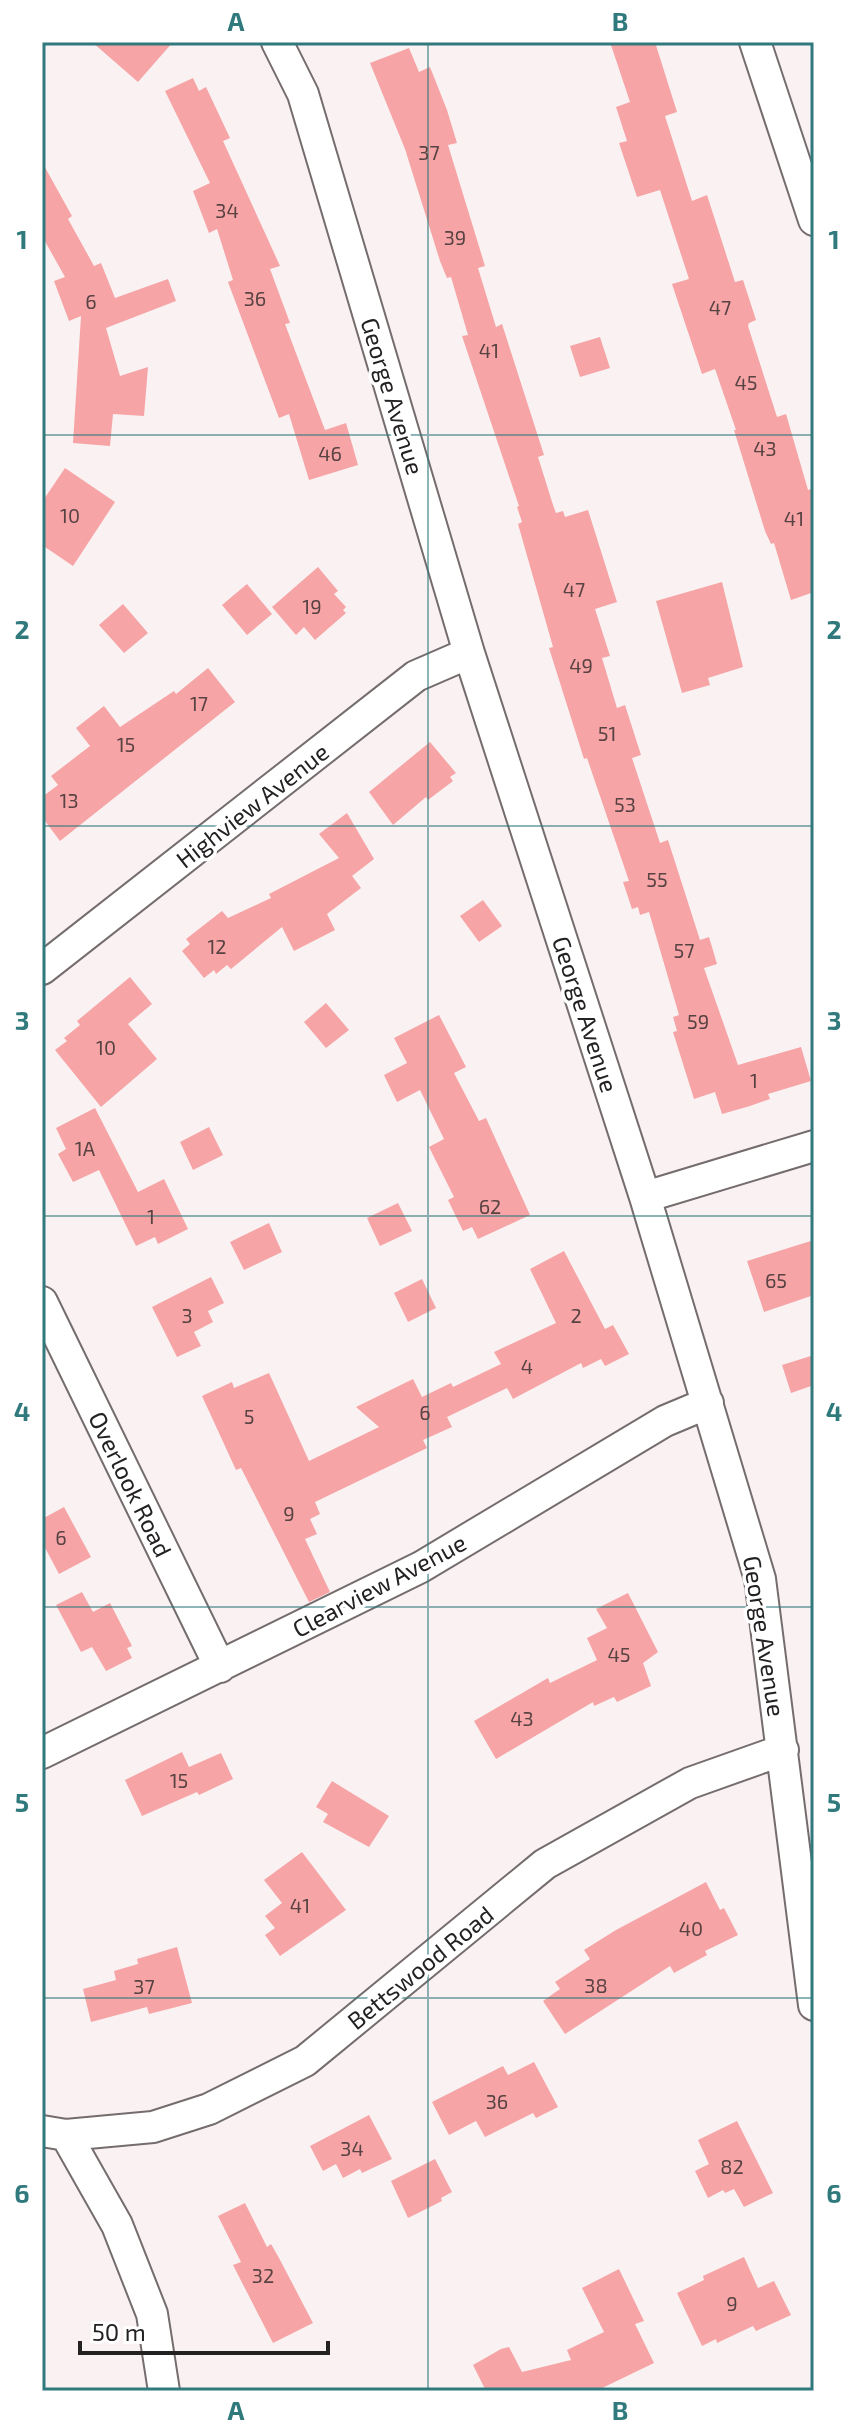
<svg xmlns="http://www.w3.org/2000/svg" width="856" height="2433" viewBox="0 0 856 2433" font-family="'Exo 2',sans-serif">
  <rect width="100%" height="100%" fill="#faf2f2"/>
  <!-- building -->
  <path fill="#f6a4a6" d="M92 42H173L138 82Z
    M610 42H655L677 112 665 116 692 201 707 195 735 282 743 280 756 320 749 323 748 326 777 417 786 414 808 490 814 488V592L791 600 774 543 771 544 765 531 734 430H736L715 369 702 374 672 284 689 279 660 190 637 197 619 143 627 141 616 107 630 102Z
    M409 48 419 72 430 67 447 110 457 143 448 145 485 266 478 268 496 327 502 324 544 455 538 457 553 505 556 513 563 511 565 517 588 510 617 602 595 609 610 656 602 658 617 708 625 705 641 755 632 758 660 843 668 840 700 940 709 937 717 964 704 968 738 1065 801 1047 811 1081 768 1094 770 1099 750 1106 722 1114 715 1092 694 1099 673 1032 677 1031 673 1017 679 1015 649 912 640 915 638 907 632 909 623 882 629 881 587 758 584 759 549 648 553 647 518 524 522 522 517 507 519 506 462 336 468 335 451 277 447 278 440 261 405 149 370 63Z
    M193 78 199 91 206 87 230 138 223 141 280 266 270 269 290 323 285 324 325 430 346 423 358 465 309 480 289 414 279 418 228 282 233 280 217 229 209 233 193 191 210 183 165 91Z
    M42 162 72 216 68 219 94 266 101 263 115 298 168 279 176 301 106 328 120 376 148 367 144 416 113 414 110 446 73 443 81 316 69 321 54 281 65 277 42 236Z
    M600 337 610 368 580 377 570 346Z
    M65 468 115 502 73 566 42 545V502Z
    M318 567 338 591 334 594 346 607 343 610 346 613 315 640 304 627 296 635 272 607Z
    M722 582 743 667 708 678 710 685 682 693 656 601Z
    M247 584 272 614 247 635 222 605Z
    M123 604 148 633 124 653 99 625Z
    M208 668 235 702 60 841 42 817V797L58 785 51 776 90 746 76 728 104 706 120 727 174 691 176 694Z
    M430 742 456 773 450 777 453 781 428 800 426 797 393 825 369 792Z
    M347 813 374 859 352 876 341 861 361 888 327 914 335 930 294 951 282 927 231 969 227 965 216 974 214 970 204 978 182 951 190 944 186 939 222 911 228 918 271 898 269 894 339 858 319 834Z
    M483 900 502 926 479 942 460 916Z
    M130 977 152 1004 128 1024 157 1059 101 1107 55 1050 67 1041 64 1038 80 1025 77 1021Z
    M326 1003 349 1030 326 1048 304 1022Z
    M439 1015 466 1067 454 1073 479 1121 486 1118 530 1215 478 1239 472 1227 463 1231 448 1200 454 1197 429 1147 444 1139 420 1090 397 1102 384 1075 407 1063 394 1038Z
    M95 1108 138 1192 164 1179 188 1229 158 1244 155 1237 136 1246 99 1170 73 1182 58 1154 66 1149 56 1128Z
    M209 1127 223 1155 193 1170 180 1142Z
    M398 1203 412 1231 380 1246 367 1218Z
    M269 1223 282 1252 244 1270 230 1242Z
    M814 1240V1295L764 1312 747 1261Z
    M564 1251 605 1329 613 1325 629 1354 605 1366 601 1359 583 1368 581 1363 513 1399 507 1388 447 1417 452 1427 423 1440 427 1448 315 1502 320 1514 310 1519 317 1534 305 1539 330 1592 309 1602 241 1468 236 1470 202 1396 232 1382 234 1388 269 1373 309 1461 379 1427 356 1407 413 1379 422 1397 451 1383 453 1387 501 1364 494 1352 556 1323 530 1269Z
    M211 1277 224 1303 208 1311 213 1322 194 1332 201 1346 177 1357 152 1307Z
    M422 1279 436 1308 408 1322 394 1293Z
    M814 1355V1385L791 1393 782 1365Z
    M64 1507 91 1557 59 1574 42 1542V1519Z
    M82 1592 93 1612 110 1603 132 1646 127 1648 132 1658 106 1671 92 1647 81 1652 56 1605Z
    M628 1593 658 1652 643 1663 651 1686 617 1702 614 1697 594 1706 593 1702 496 1759 474 1721 548 1678 550 1683 597 1660 587 1638 607 1628 596 1609Z
    M182 1752 189 1767 221 1753 233 1779 199 1795 197 1792 142 1816 125 1780Z
    M332 1781 389 1816 369 1847 323 1822 328 1814 316 1807Z
    M302 1852 346 1910 280 1956 265 1935 275 1928 265 1916 282 1903 264 1880Z
    M706 1882 720 1910 724 1908 738 1935 705 1951 707 1955 674 1973 670 1966 565 2034 543 2001 560 1989 555 1982 590 1959 584 1950 616 1930Z
    M177 1947 192 2003 149 2014 147 2007 91 2022 83 1989 116 1980 114 1971 138 1964 137 1959Z
    M534 2062 558 2107 536 2118 533 2113 485 2137 476 2121 449 2135 432 2102 503 2066 508 2075Z
    M369 2115 392 2159 362 2173 360 2169 343 2178 336 2164 323 2171 310 2146Z
    M737 2121 773 2193 744 2207 734 2189 725 2193 723 2190 708 2198 695 2171 709 2164 698 2140Z
    M435 2159 452 2192 441 2198 442 2201 408 2218 391 2181Z
    M245 2203 267 2247 271 2244 279 2258 313 2323 273 2343 233 2265 241 2262 218 2216Z
    M744 2257 758 2288 774 2281 791 2315 756 2331 753 2326 717 2343 716 2339 702 2346 677 2293 704 2280 703 2276Z
    M619 2269 644 2321 635 2324 654 2363 596 2391H486L473 2365 501 2349 509 2347 522 2372 571 2360 567 2350 604 2332 582 2288Z"/>
  <g fill="none" stroke-linecap="round" stroke-linejoin="round">
    <!-- minor casing -->
    <g stroke="#756d6d" stroke-width="34">
      <path id="minor" d="M277 42 303 94 469 653 645 1197 760 1579 814 2005
        M755 42 814 220
        M42 969 416 676 469 653
        M645 1197 814 1146
        M42 1302 220 1667
        M42 1753 421 1567 665 1421 708 1403
        M42 2131 66 2135 153 2127 209 2109 305 2061 545 1864 690 1783 783 1750
        M66 2135 117 2225 152 2314 164 2391"/>
    </g>
    <!-- minor -->
    <use href="#minor" stroke="#fff" stroke-width="30"/>
  </g>
  <!-- grid -->
  <path fill="none" stroke="#30797c" stroke-width="2" stroke-opacity="0.55" d="M428 42V2391M42 435H814M42 826H814M42 1216H814M42 1607H814M42 1998H814"/>
  <g text-anchor="middle" dominant-baseline="central" stroke-width="7" stroke-linejoin="round" paint-order="stroke">
    <!-- number labels -->
    <g font-size="20" fill="#584242">
      <text x="429" y="152">37</text>
      <text x="227" y="210">34</text>
      <text x="455" y="237">39</text>
      <text x="255" y="298">36</text>
      <text x="91" y="301">6</text>
      <text x="720" y="307">47</text>
      <text x="489" y="350">41</text>
      <text x="746" y="382">45</text>
      <text x="765" y="448">43</text>
      <text x="330" y="453">46</text>
      <text x="70" y="515">10</text>
      <text x="794" y="518">41</text>
      <text x="574" y="589">47</text>
      <text x="312" y="606">19</text>
      <text x="581" y="665">49</text>
      <text x="199" y="703">17</text>
      <text x="607" y="733">51</text>
      <text x="126" y="744">15</text>
      <text x="69" y="800">13</text>
      <text x="625" y="804">53</text>
      <text x="657" y="879">55</text>
      <text x="217" y="946">12</text>
      <text x="684" y="950">57</text>
      <text x="698" y="1021">59</text>
      <text x="106" y="1047">10</text>
      <text x="754" y="1080">1</text>
      <text x="85" y="1148">1A</text>
      <text x="490" y="1206">62</text>
      <text x="151" y="1216">1</text>
      <text x="776" y="1280">65</text>
      <text x="187" y="1315">3</text>
      <text x="576" y="1315">2</text>
      <text x="527" y="1366">4</text>
      <text x="425" y="1412">6</text>
      <text x="249" y="1416">5</text>
      <text x="289" y="1513">9</text>
      <text x="61" y="1537">6</text>
      <text x="619" y="1654">45</text>
      <text x="522" y="1718">43</text>
      <text x="179" y="1780">15</text>
      <text x="300" y="1905">41</text>
      <text x="691" y="1928">40</text>
      <text x="596" y="1985">38</text>
      <text x="144" y="1986">37</text>
      <text x="497" y="2101">36</text>
      <text x="352" y="2148">34</text>
      <text x="732" y="2166">82</text>
      <text x="263" y="2275">32</text>
      <text x="732" y="2303">9</text>
    </g>
    <!-- street labels -->
    <g font-size="24" fill="#242121" stroke="#fff">
      <text transform="translate(393 396) rotate(73)">George Avenue</text>
      <text transform="translate(252 805) rotate(-38)">Highview Avenue</text>
      <text transform="translate(586 1014) rotate(72)">George Avenue</text>
      <text transform="translate(131 1484) rotate(64)">Overlook Road</text>
      <text transform="translate(379 1585) rotate(-28)">Clearview Avenue</text>
      <text transform="translate(765 1636) rotate(81)">George Avenue</text>
      <text transform="translate(420 1967) rotate(-39)">Bettswood Road</text>
    </g>
  </g>
  <!-- border -->
  <rect width="856" height="2433" fill="none" stroke="#ffffff" stroke-width="88"/>
  <!-- scale -->
  <path d="M80 2341v12h248v-12" fill="none" stroke="#242121" stroke-width="4"/>
  <text x="92" y="2341" font-size="24" fill="#242121" stroke="#ffffff" stroke-width="6" paint-order="stroke">50 m</text>
  <rect x="44" y="44" width="768" height="2345" fill="none" stroke="#30797c" stroke-width="3"/>
  <g font-size="26" text-anchor="middle" font-weight="bold" fill="#30797c">
    <text x="236" y="31">A</text>
    <text x="620" y="31">B</text>
    <text x="22" y="249">1</text>
    <text x="834" y="249">1</text>
    <text x="22" y="639">2</text>
    <text x="834" y="639">2</text>
    <text x="22" y="1030">3</text>
    <text x="834" y="1030">3</text>
    <text x="22" y="1421">4</text>
    <text x="834" y="1421">4</text>
    <text x="22" y="1812">5</text>
    <text x="834" y="1812">5</text>
    <text x="22" y="2203">6</text>
    <text x="834" y="2203">6</text>
    <text x="236" y="2420">A</text>
    <text x="620" y="2420">B</text>
  </g>
</svg>
